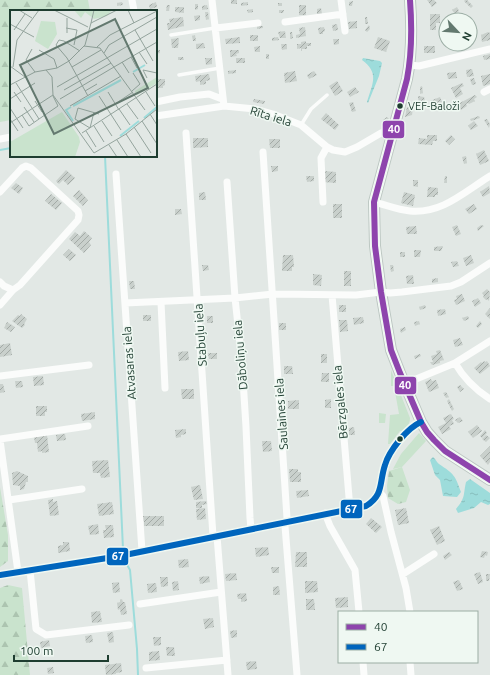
<svg xmlns="http://www.w3.org/2000/svg" width="490" height="675" viewBox="0 0 490 675" font-family="Ubuntu,sans-serif">
  <defs>
    <pattern id="forest-firs" width="22" height="20" patternUnits="userSpaceOnUse"><rect width="22" height="20" fill="#c9e3cd"/><path d="M5 1l3.5 6h-7zM16 11l3.5 6h-7z" fill="#acc4b0"/></pattern>
    <pattern id="water-ripples" width="26" height="14" patternUnits="userSpaceOnUse"><rect width="26" height="14" fill="#9ddcdb"/><path d="M2 4q2-2 4 0t4 0M15 11q2-2 4 0t4 0" fill="none" stroke="#87bebc"/></pattern>
    <pattern id="building-hatch" width="6" height="6" patternUnits="userSpaceOnUse"><rect width="6" height="6" fill="#c9d0cc"/><path d="M-1 1l2-2M0 6l6-6M5 7l2-2" fill="none" stroke="#a3aaa6"/></pattern>
  </defs>
  <rect width="100%" height="100%" fill="#e2e8e5"/>
  <!-- green -->
  <path fill="#c9e3cd" d="M391 370 410 418C410 425 406 428 402 432L400 431 390 444H388L390 415 399 414 394 386H391Z
    M379 413 386 414 385 423H379Z
    M419 433 426 441 402 467 393 469 401 454Z"/>
  <!-- forest -->
  <path fill="url(#forest-firs)" d="M0 0H88L90 11H11V120L0 122Z
    M402 467 410 490 406 502 398 504 388 498 387 486 389 471Z
    M0 487 8 535V561L0 567Z
    M8 585 22 588 30 675H0V588Z"/>
  <!-- water -->
  <path fill="url(#water-ripples)" d="M363 58 380 61 382 63 379 76 368 103 367 102C372 84 380 73 362 60Z
    M433 457C436 459 436 462 439 464 454 474 455 475 461 492L457 497 443 496 440 480 435 475 430 460Z
    M470 479 490 493V504L488 505 481 502 474 508 458 513 456 509C466 497 463 495 466 482Z"/>
  <g fill="none" stroke-linecap="round" stroke-linejoin="round">
    <!-- stream -->
    <path stroke="#9ddcdb" stroke-width="2" d="M0 150 11 148
      M105 156 123 549
      M125 561 130 570 137 649 138 675"/>
  </g>
  <!-- building -->
  <path fill="url(#building-hatch)" d="M231 0H237V4H231Z
    M427 0H434L437 3 432 7Z
    M465 0H467L473 6 471 8 464 1Z
    M353 1 352 6H349V2Z
    M122 2 123 5 117 6V3Z
    M156 2 157 7 150 9 149 5Z
    M248 2V5L241 6V3Z
    M278 3H282V6H278Z
    M195 4H198V9L195 10Z
    M167 5H170L169 11H166Z
    M207 5 208 9 202 10V6Z
    M299 5H306V15H299Z
    M175 7H184V13L175 12Z
    M457 7 459 11 455 14 452 10Z
    M321 8 322 14H317V9Z
    M253 9V12L248 13 247 10Z
    M279 10H284L283 13H279Z
    M205 12H208L209 19 206 20Z
    M430 14H440V23H436V30H430Z
    M200 15V20L195 21 194 16Z
    M183 17 184 26 168 30 167 23H170L169 19Z
    M365 17H367L368 24H365Z
    M357 21V28L349 29 348 22Z
    M337 24 338 30 333 31 332 25Z
    M369 25 370 29 367 32 365 30Z
    M257 26H263V28L257 29Z
    M305 27 306 36 296 38V35L300 34 299 28Z
    M324 27 325 31 323 32V34H319L318 28Z
    M285 31 286 38H280L278 32Z
    M290 32H292L293 38 290 39Z
    M488 32 490 33V40L482 42 481 35Z
    M195 35 196 41H193L192 36Z
    M250 35H258V41H250Z
    M240 37V43L226 44 225 39Z
    M278 37 279 40 272 41V38Z
    M378 37 390 41 386 52 374 48Z
    M179 38 178 48H172L171 39Z
    M333 39H339V44L334 45Z
    M306 41V43H311V46H307V49H302V51H301V48L297 49V44H301V42Z
    M204 43 205 48 196 49V44Z
    M281 44H287V49L282 50Z
    M260 46V52H255L254 47Z
    M424 46H435V53H424Z
    M156 50H160V53L156 54Z
    M230 50H239V53L236 54 237 56 230 57Z
    M266 54H269V59H266Z
    M490 54V59L484 60 483 56Z
    M178 57H183L184 60H178Z
    M205 58H212V64L206 65Z
    M236 58H245V63H236Z
    M472 69 474 76 467 77 466 70Z
    M236 70V73L228 74V71Z
    M295 71 297 81 285 83 284 73Z
    M314 71 317 75 309 79 307 75Z
    M456 72 457 78 448 79 447 73Z
    M209 74 210 80 206 81V84L200 85V81L196 82 195 76Z
    M490 74V84L483 86 481 76Z
    M474 78 476 84 472 85 470 79Z
    M156 79H165V85L163 86V88H157Z
    M337 81 343 91 335 96 329 86Z
    M462 83 464 86 460 88 463 94 456 98 451 88Z
    M422 86 423 93 420 94V87Z
    M355 87 359 92 350 97 347 92Z
    M475 95 477 97 474 99 475 101 469 104 468 103 466 104 467 106 461 110 458 104Z
    M418 96 424 97 426 105 419 106Z
    M440 97 442 102 432 106 430 101Z
    M254 99 265 101 264 104 253 102Z
    M353 102 356 111 352 112 349 103Z
    M407 107 413 108 412 115 405 117Z
    M326 113 339 125 335 130 321 119Z
    M479 116 480 118 471 121 470 119Z
    M387 117 389 119 385 122 383 120Z
    M487 119 490 124 489 128 484 120Z
    M474 121 478 126 471 130 468 126Z
    M427 135H437V141H433L432 145 418 144 419 138 427 139Z
    M451 135 455 139 449 145 445 141Z
    M193 138H208V147L193 148Z
    M269 139H280V148H270Z
    M484 150 489 161 480 165 476 154Z
    M466 156 467 163 464 164 462 157Z
    M271 166H278V171L272 172Z
    M66 170 75 178 68 185 63 180 59 184 56 181Z
    M324 171 336 172V183L323 182Z
    M306 176H314V181L307 182Z
    M445 176H447V183H444Z
    M413 180H418V187L413 186Z
    M16 183 23 188 19 194 11 188Z
    M489 186 490 193 483 197 480 192Z
    M428 187 438 188V195H435V197H427Z
    M79 190 88 200 83 206 73 196Z
    M205 192 206 200H199V193Z
    M404 192 415 195 413 206 401 203Z
    M51 194 62 203 56 210 45 201Z
    M333 204H342V218H333Z
    M474 204 477 209 469 214 465 209Z
    M175 209H181L182 214 175 215Z
    M457 225 461 234 456 236 452 227Z
    M481 225 484 226 478 231 477 228Z
    M416 226 417 234H407L406 227Z
    M84 231 92 238 89 242 91 245 84 253 69 239 75 232 80 236Z
    M443 246 441 251H434V247Z
    M69 249 76 255 70 261 63 255Z
    M414 250H421L420 257H414Z
    M400 252H405V257H400Z
    M283 255H293L294 267H292V271H282Z
    M471 255 474 263 466 266 463 258Z
    M457 261 459 266 453 267 451 262Z
    M202 265H208L209 270 203 271Z
    M390 265H393L394 271 391 272Z
    M344 271H351V286H344Z
    M313 274 322 275 321 286 313 285Z
    M413 275 414 284H407L406 276Z
    M438 278V282L432 283V279Z
    M129 281H134L135 289H130Z
    M487 289 490 292 489 301 487 299 486 300 483 297 484 296 482 293Z
    M462 294 465 301 456 305 454 300 457 299 456 296Z
    M478 298 481 303 475 307 472 301Z
    M339 305H346V312H339Z
    M425 305 426 308 420 310 419 307Z
    M490 308V319L485 314Z
    M445 309 446 314 438 316 437 310Z
    M21 314 27 319 24 324 25 325 22 328 12 321 18 315 20 316Z
    M143 315H151V321H143Z
    M207 316H213V323H207Z
    M468 316 469 319 464 321 462 318Z
    M363 317 364 323 354 325 353 318Z
    M339 320H347L348 331 340 332Z
    M419 321 420 324 415 326 414 322Z
    M480 321 482 324 478 328 476 326Z
    M7 322 15 327 11 332 4 328Z
    M279 323H286V330H279Z
    M405 327 406 330 401 333 400 329Z
    M460 338 463 345 455 347 453 340Z
    M10 343 12 355 0 357V345Z
    M440 350 444 360 440 361V363L432 365 430 362H433L431 356 437 354 436 351Z
    M188 351 189 360 179 361 178 352Z
    M208 353H217V359H209Z
    M321 354H327V363H321Z
    M420 354 421 356 415 359 414 356Z
    M484 361 485 362 487 361 490 366 480 374 474 368 481 362 482 363Z
    M284 366H292L293 374H284Z
    M322 373H329V382H321Z
    M43 376 44 385 34 386 33 377Z
    M431 379 432 381 436 380 439 388 429 392 425 382Z
    M15 381H22L23 387 16 388Z
    M0 384H3L5 392 0 393Z
    M460 385 464 389 460 392 457 387Z
    M181 389H194V399H182Z
    M446 392 449 397 446 398 443 393Z
    M331 399V408H325V400Z
    M449 399 454 409 452 411 447 401Z
    M299 400V409H288V401Z
    M36 406H47V412H45V416H36Z
    M95 412V419L82 421 81 414Z
    M451 414 454 419 452 420 454 424 449 426 451 429 442 434 438 427 446 423 443 418Z
    M460 417 463 421 458 423 455 420Z
    M477 425 482 431 473 438 468 432Z
    M354 427 355 435H349V428Z
    M186 429V434L181 435V437L176 438 175 430Z
    M485 430 487 433 482 438 480 436Z
    M65 434 66 440 57 441 56 435Z
    M47 435 49 452 42 453V451L38 452 37 443H35L34 437Z
    M486 435 490 438 486 442 482 439Z
    M262 441H271L272 451 263 452Z
    M490 446V462L488 465 480 456Z
    M108 460 110 477 101 478 100 473H93L92 461Z
    M289 469H298V472H301V482H290Z
    M17 471 28 476V482H26L24 489 20 490V486L13 485 12 473Z
    M200 485 203 499 194 500 191 487Z
    M308 490 309 496 297 498 296 491Z
    M53 499V502L57 501 59 515 50 516 48 500Z
    M206 501 207 504 202 505V508H196V502Z
    M112 502 114 514 99 516 97 504Z
    M205 508 206 519 197 520 196 509Z
    M406 508 409 523 398 525 395 510Z
    M142 516H164V526H144V521H142Z
    M371 518 382 527 376 533 366 524Z
    M98 524 99 534 90 535 88 526Z
    M105 525H113L114 537 104 538 103 530H106Z
    M439 526 445 541 437 545 430 530Z
    M63 542H69L70 551 58 553V546L63 545Z
    M268 547 269 555 256 557 255 548Z
    M482 551 488 552 487 556 485 555 484 558 480 557Z
    M296 552H307V567H295Z
    M449 552 452 555 445 560 443 556Z
    M188 559 189 567 179 568 178 560Z
    M271 567H279V573H272Z
    M480 572 483 582 478 584 474 574Z
    M236 573 237 580 226 581 225 574Z
    M486 574H490L489 581H486Z
    M209 576 210 582 200 584 199 577Z
    M160 577H168V586L161 587Z
    M459 580 463 589 457 591 453 582Z
    M178 581 179 590 173 591 172 582Z
    M305 581H317L318 592 305 593Z
    M119 582 120 592 113 593 112 583Z
    M156 583 157 592 148 593 147 584Z
    M279 586 280 595H273V587Z
    M246 593 247 601 241 602V599H238L237 594Z
    M348 597V607L336 608 335 598Z
    M122 599 123 602H125L127 614 121 615 120 609 118 610 117 603 120 602V600Z
    M306 599H314L315 610H306Z
    M100 611 102 622 92 623 91 612Z
    M213 618 214 627 205 629 203 619Z
    M237 630V637L231 638 230 631Z
    M113 632 114 642 109 643 107 633Z
    M92 635 93 642 86 643 85 636Z
    M153 637H161V645L154 646Z
    M49 640 50 646 41 648 40 642Z
    M166 647H174L175 656H167Z
    M159 651 160 660 149 661V652Z
    M256 661 257 669 247 670 246 662Z
    M121 663 122 672 116 673V674L106 675 105 665Z
    M53 667 54 673 48 674 47 668Z"/>
  <g fill="none" stroke-linecap="round" stroke-linejoin="round">
    <!-- secondary casing -->
    <g stroke="#bdc8c3" stroke-width="12">
      <path id="secondary" d="M410 0C412 27 412 53 407 79L374 202 375 246 381 292 391 350 400 373 421 422 427 432 434 440 445 451 490 480"/>
    </g>
    <!-- lane -->
    <path stroke="#fbfcfb" stroke-width="3.5" d="M171 35 215 28
      M179 75 220 68
      M301 125 311 109 327 95"/>
    <!-- street -->
    <path stroke="#fbfcfb" stroke-width="7" d="M132 0 134 11
      M212 0 224 106
      M341 0 345 31
      M285 22 343 14
      M216 28 258 23
      M410 65 419 66 490 49
      M484 92 490 89
      M156 102 180 97 209 94 222 99
      M156 116 224 106 255 109 273 114 301 125 327 147 333 150 345 152 357 147 381 133 387 132 392 133
      M186 133 213 536
      M0 139 11 137
      M263 152 287 518 285 526 297 675
      M116 174 142 551
      M227 182 235 298 242 363 246 427 250 518 251 529
      M0 192 22 168 26 166 31 168 78 211 79 215 78 220 20 285 13 290 0 305
      M323 202 321 158 327 147
      M374 202C386 205 398 210 410 211 442 214 464 192 490 176
      M0 282 4 286 13 290
      M332 295 350 509
      M161 302 165 388
      M125 303 235 298 273 294 356 295 381 292 390 293 402 292 451 286 461 282 490 263
      M455 363C463 377 476 390 490 399
      M0 376 89 365
      M404 384 455 363 490 341
      M0 439 88 426
      M0 440 18 572
      M379 492 383 496 391 532 406 588 410 612
      M9 500 82 489
      M325 513 330 526 355 570 359 612
      M217 536 228 675
      M30 570 36 629 46 635 129 625
      M403 574 434 554
      M0 575 120 556 366 506C384 495 379 483 385 465 389 451 407 428 421 422
      M140 604 221 592
      M363 662 364 675
      M410 662 411 675
      M146 668 227 660"/>
    <!-- secondary -->
    <use href="#secondary" stroke="#fbfcfb" stroke-width="10"/>
    <!-- bus-1 casing -->
    <g stroke="#eff8f2" stroke-width="9">
      <path id="bus-1" d="M410 0C412 27 412 53 407 79L374 202 375 246 381 292 391 350 400 373 421 422 427 432 434 440 445 451 490 480"/>
    </g>
    <!-- bus-2 casing -->
    <g stroke="#eff8f2" stroke-width="9">
      <path id="bus-2" d="M0 575 120 556 366 506C384 495 379 483 385 465 389 451 407 428 421 422"/>
    </g>
    <!-- bus-1 -->
    <use href="#bus-1" stroke="#8e44ad" stroke-width="6"/>
    <!-- bus-2 -->
    <use href="#bus-2" stroke="#0065bd" stroke-width="6"/>
  </g>
  <!-- markers -->
  <g fill="#1e3d30" stroke="#eff8f2" stroke-width="1.5">
    <circle cx="400" cy="106" r="3.5"/>
    <circle cx="400" cy="439" r="3.5"/>
  </g>
  <g text-anchor="middle" dominant-baseline="central" stroke-width="3" stroke-linejoin="round" paint-order="stroke">
    <!-- bus labels -->
    <g font-size="11" fill="#1e3d30" stroke="#eff8f2" text-anchor="start">
      <text x="408" y="106">VEF-Baloži</text>
    </g>
    <!-- street labels -->
    <g font-size="12" fill="#1e3d30" stroke="#eff8f2">
      <text transform="translate(271 116) rotate(17)">Rīta iela</text>
      <text transform="translate(200 335) rotate(-94)">Stabuļu iela</text>
      <text transform="translate(240 355) rotate(-95)">Dāboliņu iela</text>
      <text transform="translate(129 363) rotate(-94)">Atvasaras iela</text>
      <text transform="translate(340 402) rotate(-95)">Bērzgales iela</text>
      <text transform="translate(281 414) rotate(-94)">Saulaines iela</text>
    </g>
  </g>
  <!-- overview -->
  <g transform="translate(10 10)">
    <rect width="147" height="147" fill="#e2e8e5"/>
    <path d="M64 0H102L97 6 84 9 75 2 71 8ZM31 11 45 12 47 24 38 39 25 31ZM147 67V73L127 85 125 83V81ZM52 102 69 127 70 132 65 147H0V132Z" fill="#c9e3cd"/>
    <path fill="none" stroke="#9ddcdb" stroke-width="2" d="M123 62 135 55M63 96 111 70M61 97 56 100 63 111M134 108 147 97M110 126 129 111"/>
    <path fill="none" stroke="#94a49d" stroke-width="1" d="M9 0 22 8M44 0 78 17M118 0 124 13M81 13 84 0M0 14 24 27M56 18 67 20 64 35M4 20 15 4M125 20 143 51M57 23V8M74 36 90 38 135 100M87 37 100 25 147 1M22 39 16 50 25 62M29 40 44 49 47 58M70 41 54 31 49 30 46 35 57 48 78 86M129 42 137 54M94 43 99 35 147 7M121 47 127 58M112 52 119 63M0 56 15 67M3 57 7 30 29 0M62 57 91 40M104 57 147 32M36 60 42 67 43 85 84 143 116 124 147 99M137 68 133 60 147 63M6 73 29 109M0 75 25 62 47 58 59 51 75 35 81 13 107 0M47 77 147 19M54 80 101 53M75 81 87 74M122 81 130 74 123 63M4 82 11 92M98 82 109 100M136 82 145 96M89 86 111 120M0 89 25 73M50 89 104 57M25 91 32 102M105 94 123 82M117 94 128 109M60 96 111 66M14 97 24 112M0 98 13 118M109 99 120 115M140 104 147 115M12 105 19 116 29 109 48 96 43 86M0 109 8 121M92 111 102 126M132 111 147 134M0 113 43 85M84 116 94 132M124 117 141 143M80 118 65 109 68 98 89 104M80 118 84 102M76 121 86 137M72 123 147 74M116 124 131 147M107 130 118 147M99 135 107 147"/>
    <path fill="#63796f" fill-opacity="0.15" stroke="#63796f" stroke-width="2" d="M105 9 138 78 44 124 10 55Z"/>
    <rect width="147" height="147" fill="none" stroke="#1e3d30" stroke-width="2"/>
  </g>
  <g stroke="#eff8f2" stroke-width="1.5">
    <rect x="382" y="120" width="23" height="19" rx="4" fill="#8e44ad"/>
    <rect x="394" y="376" width="23" height="19" rx="4" fill="#8e44ad"/>
    <rect x="340" y="499" width="23" height="20" rx="4" fill="#0065bd"/>
    <rect x="106" y="547" width="23" height="19" rx="4" fill="#0065bd"/>
  </g>
  <g font-size="11" text-anchor="middle" font-weight="bold" fill="#fff">
    <text x="394" y="133">40</text>
    <text x="405" y="389">40</text>
    <text x="351" y="513">67</text>
    <text x="118" y="560">67</text>
  </g>
  <!-- legend -->
  <rect x="338" y="611" width="140" height="52" fill="#eff8f2" stroke="#9bada4"/>
  <rect x="346" y="624" width="20" height="6" fill="#8e44ad" stroke="#9bada4"/>
  <text x="374" y="631" font-size="12" fill="#1e3d30">40</text>
  <rect x="346" y="644" width="20" height="6" fill="#0065bd" stroke="#9bada4"/>
  <text x="374" y="651" font-size="12" fill="#1e3d30">67</text>
  <!-- north arrow -->
  <g transform="translate(458 32) rotate(116)"><circle r="19" fill="#eff8f2" stroke="#9bada4"/>
  <path d="M0-3L7 15L0 10L-7 15Z" fill="#63796f"/>
  <text y="-6" font-size="11" font-weight="bold" text-anchor="middle" fill="#1e3d30">N</text>
  </g>
  <!-- scale -->
  <path d="M14 655v6h94v-6" fill="none" stroke="#1e3d30" stroke-width="2"/>
  <text x="20" y="655" font-size="12" fill="#1e3d30" stroke="#eff8f2" stroke-width="3" paint-order="stroke">100 m</text>
</svg>
